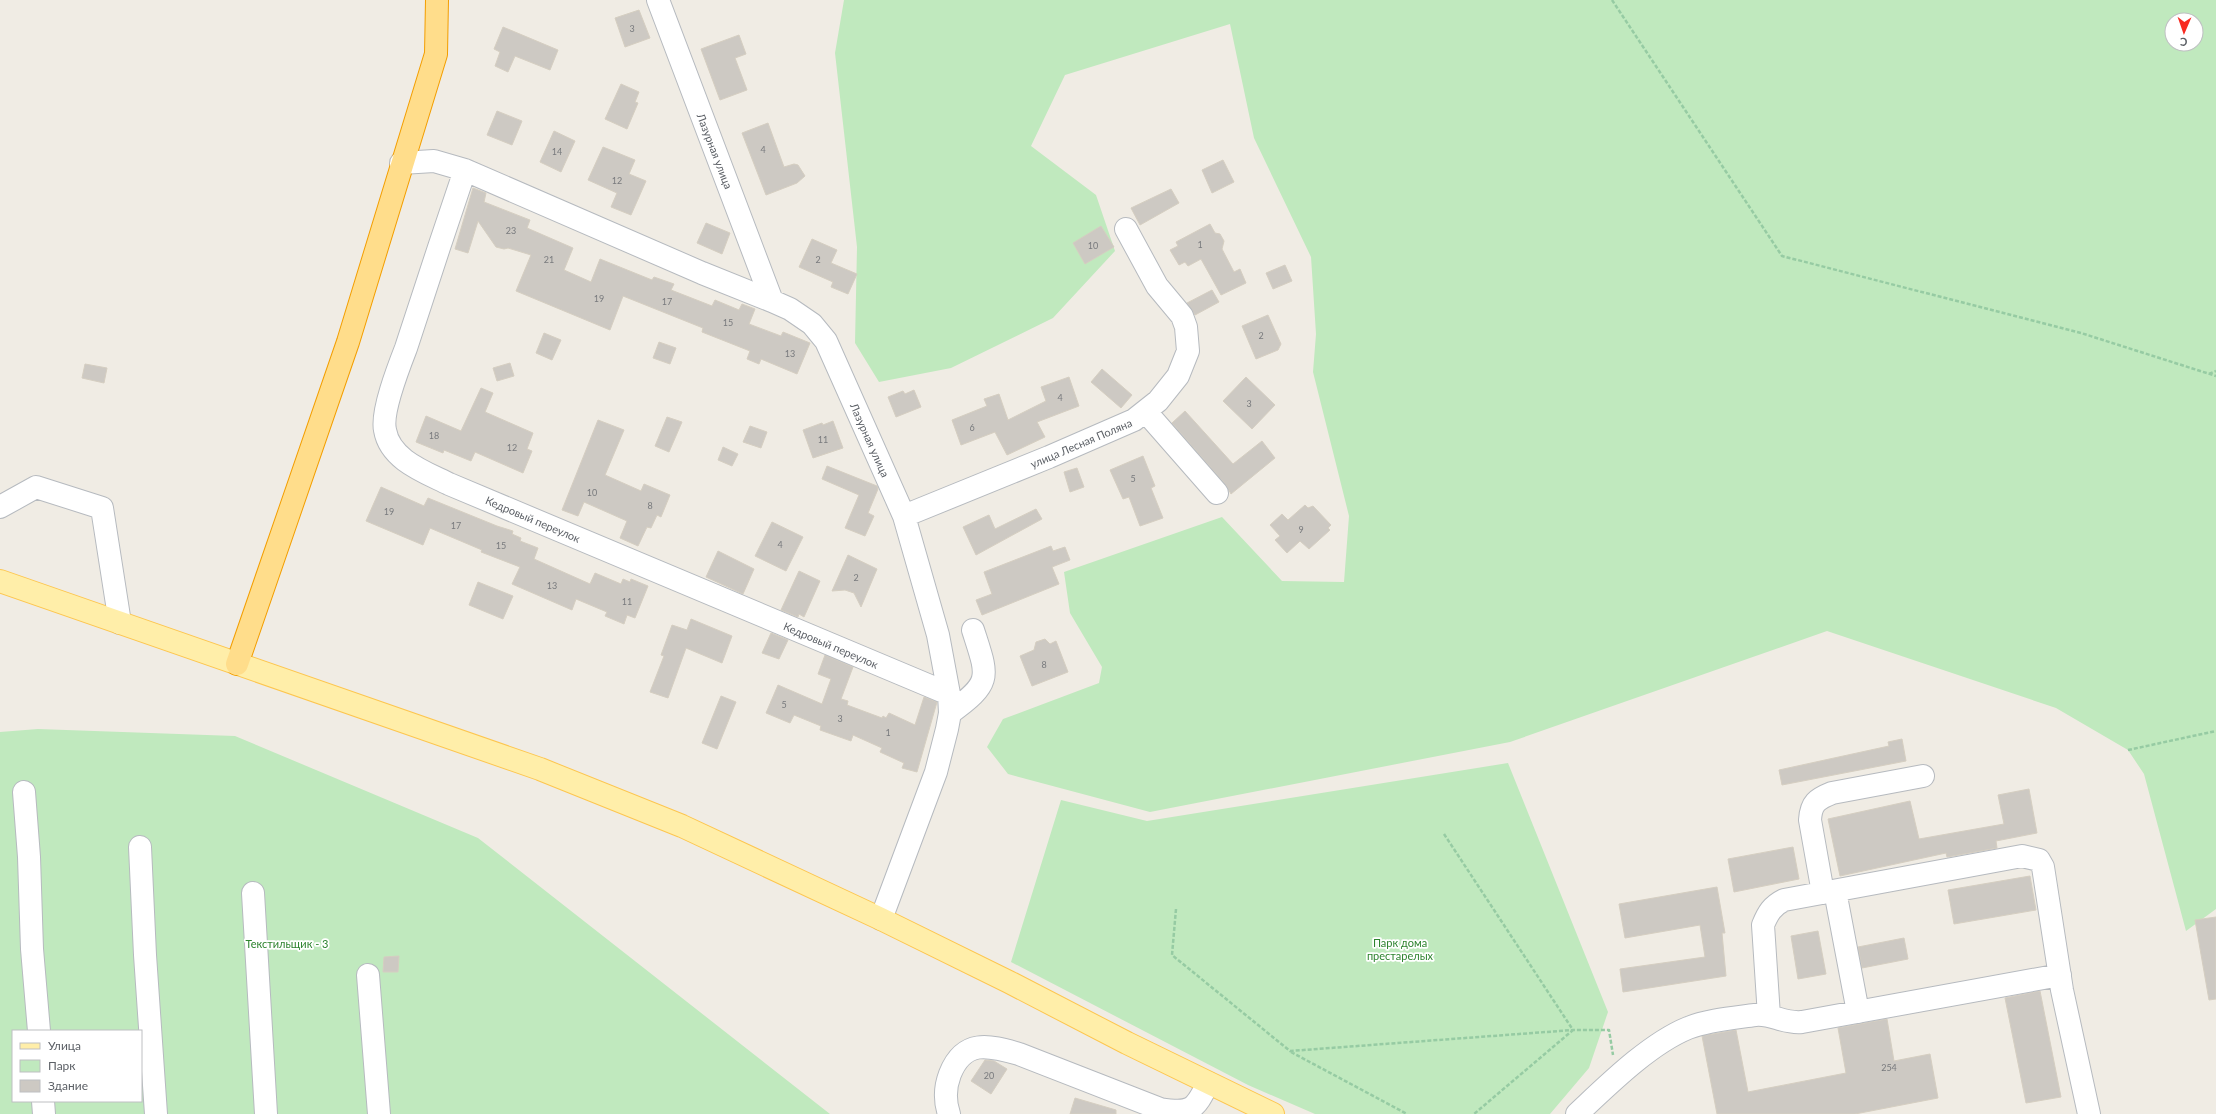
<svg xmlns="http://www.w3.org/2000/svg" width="2216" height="1114" viewBox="0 0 2216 1114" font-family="Lato,sans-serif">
  <rect width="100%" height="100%" fill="#f0ece4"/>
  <!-- green -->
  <path fill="#c0e9be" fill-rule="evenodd" d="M844 0H2216V909L2186 931 2144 774 2128 750 2056 708 1827 631 1510 742 1150 812 1008 774 987 747 1003 719 1099 683 1102 667 1070 613 1064 572 1222 517 1282 581 1344 582 1349 516 1313 372 1316 334 1311 257 1254 138 1230 24 1065 75 1031 146 1096 195 1115 251 1053 318 951 368 879 382 855 343 857 247 835 53ZM2172 20H2196V44H2172Z
    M38 729 235 736 478 838 830 1114H0V732ZM13 1031H141V1101H13Z
    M1508 763 1608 1012 1589 1068 1550 1114H1315L1248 1085 1011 962 1061 800 1147 821Z"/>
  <!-- building -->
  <path fill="#cdc9c3" stroke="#d5cec1" d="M639 10 650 38 625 47 615 18Z
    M503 27 558 50 550 70 515 56 508 72 495 66 500 52 494 49Z
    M739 35 746 54 735 58 747 90 720 100 701 49Z
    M621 84 639 92 635 102 638 103 627 129 605 119Z
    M497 111 522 121 512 145 487 135Z
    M768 123 784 167 794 164 798 165 805 176 797 183 766 195 742 133Z
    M554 131 575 141 561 172 540 162Z
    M603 147 635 160 629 174 646 181 631 215 611 207 617 193 588 180Z
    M1223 160 1234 182 1212 193 1202 170Z
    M473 188 486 193 484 202 530 220 527 228 573 248 564 270 591 282 600 259 652 280 654 277 674 284 671 290 712 306 715 300 739 310 742 304 755 309 749 324 781 336 783 332 810 343 797 374 761 359 759 364 747 359 750 351 702 332 703 328 623 296 610 330 516 291 531 255 508 248 504 249 496 247 478 221 468 253 455 249Z
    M1171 189 1179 203 1140 225 1131 208Z
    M706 223 730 233 722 254 697 243Z
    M1210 224 1215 233 1220 234 1224 241 1222 249 1234 272 1240 269 1246 283 1221 295 1201 259 1188 266 1185 262 1179 265 1170 250 1178 246 1176 242Z
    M1101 226 1114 247 1085 264 1073 243Z
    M812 239 837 250 831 263 857 274 848 294 831 287 833 282 799 267Z
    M1285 265 1292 281 1273 289 1266 273Z
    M1212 290 1219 302 1195 315 1187 303Z
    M1268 315 1281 344 1278 350 1256 359 1242 326Z
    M544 333 561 340 552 360 536 353Z
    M659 342 676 348 670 364 653 358Z
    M510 363 514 376 497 381 493 368Z
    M85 364 107 368 104 383 82 378Z
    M1102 369 1132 395 1121 408 1091 382Z
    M1069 377 1079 406 1037 422 1045 437 1007 455 995 432 961 445 952 420 987 406 984 399 999 394 1008 420 1046 401 1041 387Z
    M1246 377 1275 405 1252 429 1223 401Z
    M481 388 493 393 485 412 533 433 527 449 532 451 523 473 475 452 471 461 444 450 443 453 416 442 426 416 461 431Z
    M914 390 921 407 896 417 888 397 903 391 905 394Z
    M1185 411 1233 464 1262 441 1275 458 1231 494 1226 485 1172 423Z
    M667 417 682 422 669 452 655 446Z
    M598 420 624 430 605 475 641 491 644 484 670 495 661 517 657 515 651 528 647 527 638 546 620 538 627 521 584 502 578 516 562 510Z
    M833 421 843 448 813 458 803 430 822 423 823 425Z
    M750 426 767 432 761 448 743 442Z
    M723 447 738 454 732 466 718 460Z
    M1143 456 1155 486 1151 488 1163 518 1140 526 1129 497 1123 499 1110 470Z
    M827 466 877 486 878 489 868 513 874 516 865 536 845 528 859 495 822 479Z
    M1077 468 1084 487 1070 492 1064 472Z
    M381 487 424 506 428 498 497 526 513 531 512 534 521 538 520 541 538 548 534 559 590 584 595 573 621 584 623 579 630 582 631 579 648 586 635 618 627 615 624 624 605 616 607 612 576 599 572 610 512 584 520 567 481 552 482 550 430 528 423 545 366 521Z
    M1305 505 1308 508 1313 506 1331 525 1328 528 1330 530 1309 549 1300 541 1287 553 1275 540 1280 536 1270 525 1282 514 1288 520Z
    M1036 509 1042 519 976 555 963 527 989 515 995 529Z
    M772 522 803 537 786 571 755 556Z
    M1051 546 1053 551 1065 547 1070 560 1052 567 1059 584 982 615 976 600 992 594 984 572Z
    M718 551 754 569 743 594 706 577Z
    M848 555 877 569 861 607 854 593 845 590 832 591Z
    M799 571 820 581 804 617 799 614 798 617 781 610Z
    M478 582 513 596 503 619 469 605Z
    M691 619 732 636 722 663 686 648 668 698 650 692 664 656 661 655 672 625 687 630Z
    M771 633 788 640 779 659 762 653Z
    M1045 639 1050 644 1056 641 1068 672 1032 686 1020 656 1034 650 1036 642Z
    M825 655 853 667 841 699 848 701 847 705 882 718 883 716 886 718 889 713 915 725 924 697 937 702 917 772 902 768 904 763 880 752 882 748 853 735 851 741 820 730 821 726 794 715 790 723 766 713 778 685 822 704 831 679 818 674Z
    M721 696 736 702 717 749 702 743Z
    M1902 739 1906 761 1782 785 1779 770 1889 746 1888 742Z
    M2029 789 2037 833 1996 841 1997 848 1947 857 1946 853 1840 876 1828 819 1910 801 1919 839 2004 824 1998 795Z
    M1793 847 1799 879 1734 892 1728 859Z
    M2030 876 2036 910 1954 924 1948 890Z
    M1717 887 1725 933H1722L1726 976 1623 992 1620 969 1705 957 1700 925 1625 938 1619 904Z
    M2216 917V999L2209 1000 2195 920Z
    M1818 931 1826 974 1798 979 1791 936Z
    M1904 938 1908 959 1862 968 1858 947Z
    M399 956 398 972H383L384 957Z
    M2040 991 2061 1097 2026 1103 2005 998Z
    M1887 1019 1894 1061 1930 1054 1938 1098 1855 1114H1717L1702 1036 1736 1030 1748 1092 1846 1073 1838 1028Z
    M985 1060 994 1061 1007 1069 991 1094 971 1081Z
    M1075 1098 1116 1110V1114H1070Z"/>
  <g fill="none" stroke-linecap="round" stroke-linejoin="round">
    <!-- minor casing -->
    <g stroke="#b6babf" stroke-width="24">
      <path id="minor" d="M658 0 772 301
        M401 163 434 161 465 170 702 273 772 301 790 309 812 324 826 341 904 516 938 635 949 694 950 713 947 729 936 772 881 919
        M465 170C445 229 425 289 406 348 399 366 381 412 385 430 390 460 425 472 449 484L949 694
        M1146 412 1217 493
        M0 507 36 487 102 508 120 623
        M904 516 1049 457 1134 420 1158 401 1178 376 1188 351 1186 327 1182 316 1157 286 1126 229
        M950 713C993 682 988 677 973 630
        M24 792 29 857 32 949 39 1031
        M140 847 145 955 156 1114
        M1835 891 1858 1012
        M253 893 266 1114
        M1823 893 1810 820C1811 803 1817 799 1832 793L1923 776
        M368 975 379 1114
        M1769 1016 1763 925C1768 913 1772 906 1784 900L2022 856 2039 860 2043 867 2062 990 2089 1114
        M43 1101 44 1114
        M949 1114C945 1102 945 1087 950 1074 964 1039 988 1045 1019 1054L1160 1109C1191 1114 1195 1110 1208 1083
        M1577 1114C1608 1085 1649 1044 1688 1028 1708 1020 1733 1018 1755 1015 1772 1013 1783 1024 1802 1022L2060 975"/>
    </g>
    <!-- major casing -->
    <g stroke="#fdc64f" stroke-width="24">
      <path id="major" d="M0 581 540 769 682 826 881 919 1009 982 1127 1043 1273 1114"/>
    </g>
    <!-- highway casing -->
    <g stroke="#f39e00" stroke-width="24">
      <path id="highway" d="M237 664 348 342 436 54 437 0"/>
    </g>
    <!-- path -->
    <path stroke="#96cba3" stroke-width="2.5" stroke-dasharray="4 2" stroke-linecap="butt" d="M1612 0 1782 256 2081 333 2216 376
      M2209 374 2216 371
      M2128 750 2216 731
      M1444 834 1573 1030 1474 1114
      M1176 909 1172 955 1290 1051 1573 1030H1609L1613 1055
      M1291 1052 1407 1114"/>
    <!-- minor -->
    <use href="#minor" stroke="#fff" stroke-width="22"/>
    <!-- major -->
    <use href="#major" stroke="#ffeea9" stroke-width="22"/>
    <!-- highway -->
    <use href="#highway" stroke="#ffdd8b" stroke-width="22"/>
  </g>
  <g text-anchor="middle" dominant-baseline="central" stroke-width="3.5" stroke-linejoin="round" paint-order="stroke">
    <!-- number labels -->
    <g font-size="9" fill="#787a7d">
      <text x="632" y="28">3</text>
      <text x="763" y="149">4</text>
      <text x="557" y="151">14</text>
      <text x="617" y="180">12</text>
      <text x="511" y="230">23</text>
      <text x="1200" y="244">1</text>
      <text x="1093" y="245">10</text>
      <text x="549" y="259">21</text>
      <text x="818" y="259">2</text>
      <text x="599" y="298">19</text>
      <text x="667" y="301">17</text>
      <text x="728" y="322">15</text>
      <text x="1261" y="335">2</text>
      <text x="790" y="353">13</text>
      <text x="1060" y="397">4</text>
      <text x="1249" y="403">3</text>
      <text x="972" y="427">6</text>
      <text x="434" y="435">18</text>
      <text x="823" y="439">11</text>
      <text x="512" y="447">12</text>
      <text x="1133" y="478">5</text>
      <text x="592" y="492">10</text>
      <text x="650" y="505">8</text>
      <text x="389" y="511">19</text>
      <text x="456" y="525">17</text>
      <text x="1301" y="529">9</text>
      <text x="780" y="544">4</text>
      <text x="501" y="545">15</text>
      <text x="856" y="577">2</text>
      <text x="552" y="585">13</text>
      <text x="627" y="601">11</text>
      <text x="1044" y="664">8</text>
      <text x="784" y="704">5</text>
      <text x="840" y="718">3</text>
      <text x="888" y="732">1</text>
      <text x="1889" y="1067">254</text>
      <text x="989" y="1075">20</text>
    </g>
    <!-- street labels -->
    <g font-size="11" fill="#5c6066" stroke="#fff">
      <text transform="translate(715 151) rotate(69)">Лазурная улица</text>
      <text transform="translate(870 440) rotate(66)">Лазурная улица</text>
      <text transform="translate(1081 443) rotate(-23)">улица Лесная Поляна</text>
      <text transform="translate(533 519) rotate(23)">Кедровый переулок</text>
      <text transform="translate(831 645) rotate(23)">Кедровый переулок</text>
    </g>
    <!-- park labels -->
    <g font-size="11" fill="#2d832e" stroke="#fff">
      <text x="1400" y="942">Парк дома<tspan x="1400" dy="13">престарелых</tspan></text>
      <text x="287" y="943">Текстильщик - 3</text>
    </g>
  </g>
  <!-- legend -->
  <rect x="12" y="1030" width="130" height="72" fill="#ffffff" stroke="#bebfc2"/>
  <rect x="20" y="1043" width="20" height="6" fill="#ffeea9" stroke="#bebfc2"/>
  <text x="48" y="1050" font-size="12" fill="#5c6066">Улица</text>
  <rect x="20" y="1060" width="20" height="12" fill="#c0e9be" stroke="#bebfc2"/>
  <text x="48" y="1070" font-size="12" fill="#5c6066">Парк</text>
  <rect x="20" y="1080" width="20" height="12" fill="#cdc9c3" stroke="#bebfc2"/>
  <text x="48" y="1090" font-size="12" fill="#5c6066">Здание</text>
  <!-- north arrow -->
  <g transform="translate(2184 32) rotate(182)"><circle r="19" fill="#ffffff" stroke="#bebfc2"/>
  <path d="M0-3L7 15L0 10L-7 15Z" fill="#f82a21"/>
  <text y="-6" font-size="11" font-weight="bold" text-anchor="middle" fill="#5c6066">С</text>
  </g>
</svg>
